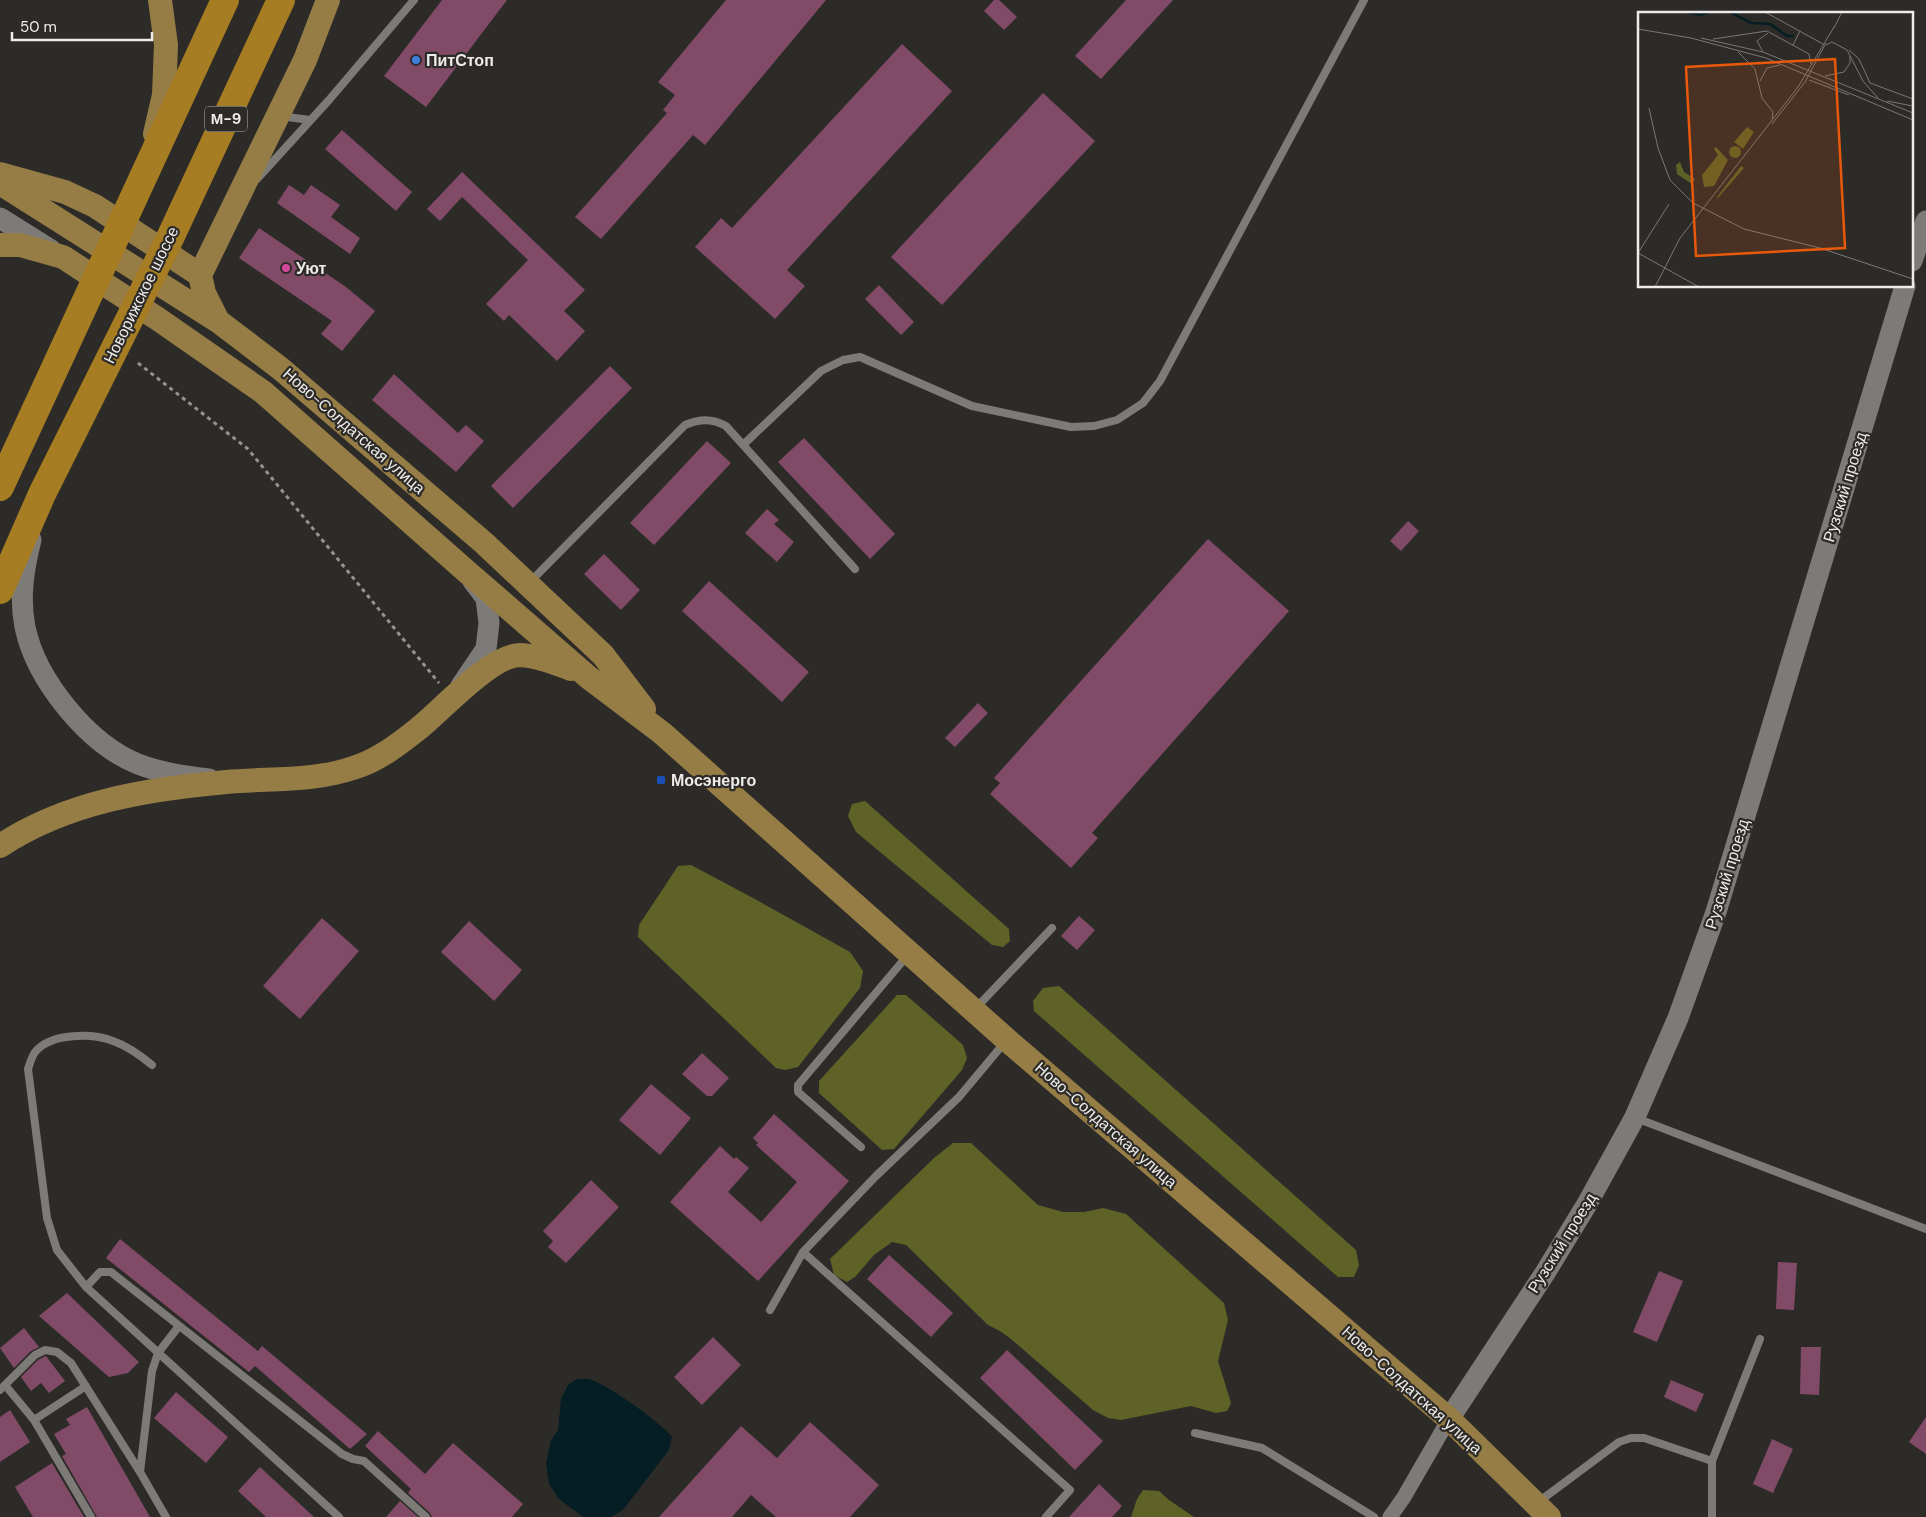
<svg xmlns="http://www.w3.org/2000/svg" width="1926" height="1517" viewBox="0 0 1926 1517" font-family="'DM Sans',sans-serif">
  <rect width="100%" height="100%" fill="#2d2b28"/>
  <!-- forest -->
  <path fill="#5f6226" d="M865 801 1009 929 1010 941 1003 947 992 945 856 832 848 816 852 804Z
    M691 865 753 898 850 952 863 971 860 988 798 1067 785 1070 776 1068 638 937 639 925 678 866Z
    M1059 986 1356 1250 1359 1265 1354 1277H1338L1034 1011 1033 1001 1043 988Z
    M897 995H906L963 1045 967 1058 962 1070 894 1149 882 1150 819 1093V1081Z
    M953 1143H971L1038 1205 1063 1212H1084L1103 1208 1126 1214 1224 1303 1228 1320 1218 1361 1231 1403 1227 1411 1216 1413 1191 1406 1121 1420 1108 1418 1093 1410 1011 1339 1000 1331 988 1325 906 1245 892 1242 874 1255 855 1277 847 1282 834 1275 830 1259 934 1158Z
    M1143 1490 1159 1491 1169 1500 1194 1517H1131L1137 1499Z"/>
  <!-- water -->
  <path fill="#051e24" d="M577 1379C582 1379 588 1378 592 1380 611 1387 660 1422 672 1437L669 1450 623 1510 611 1517H583L559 1499 549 1484 546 1464 551 1440 558 1430 561 1399 568 1385Z"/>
  <!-- building -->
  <path fill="#814b67" d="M442 0H507L426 107 384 76Z
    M726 0H826L705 145 693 135 601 239 575 217 667 113 663 110 675 95 658 82Z
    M994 0H999L1017 17 1004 30 984 11Z
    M1126 0H1173L1101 79 1075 56Z
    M902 44 952 91 787 270 805 286 775 319 695 247 721 218 732 228Z
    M1043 93 1095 141 942 305 891 257Z
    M342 130 412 192 396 211 325 149Z
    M462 172 585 290 564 311 585 331 557 361 509 315 504 321 486 304 528 260 462 197 440 221 427 209Z
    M289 185 304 195 311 185 340 205 331 217 360 238 350 254 277 203Z
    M259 228 346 287 375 311 342 351 321 334 332 321 239 258Z
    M879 285 914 322 901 335 865 299Z
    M610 366 632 388 513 508 491 486Z
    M394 374 458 433 466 425 484 441 456 472 372 400Z
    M804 438 895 534 870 559 778 462Z
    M707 441 731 463 654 545 630 523Z
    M767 509 779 520 774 524 794 542 777 562 745 533Z
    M1408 521 1419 531 1401 551 1390 541Z
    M1208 539 1289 611 1092 833 1098 838 1071 868 990 794 1000 783 994 778Z
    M604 554 640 590 621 610 584 574Z
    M709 581 809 672 782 702 682 611Z
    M978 703 988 713 955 747 945 738Z
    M1079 916 1095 930 1077 950 1061 936Z
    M322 918 359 951 300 1019 263 986Z
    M469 921 522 970 494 1001 441 952Z
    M702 1053 729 1078 712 1096H707L682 1074Z
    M651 1084 691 1118 660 1155 619 1120Z
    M774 1114 849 1181 758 1281 670 1202 720 1146 734 1159 736 1157 749 1168 728 1192 761 1222 797 1182 756 1145 758 1143 753 1138Z
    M591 1180 619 1207 566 1263 548 1247 553 1241 543 1231Z
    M120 1239 258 1351 262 1346 367 1434 350 1449 255 1366 249 1372 106 1258Z
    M889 1255 953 1313 931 1337 867 1279Z
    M1778 1262 1797 1263 1794 1310 1776 1309Z
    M1659 1271 1683 1281 1657 1342 1633 1332Z
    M67 1293 139 1362 128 1373 109 1377 39 1316Z
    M24 1328 39 1347 31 1351 14 1368 0 1348Z
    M713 1337 741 1365 702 1405 674 1377Z
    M1801 1347H1821L1819 1395 1800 1394Z
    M1007 1350 1103 1441 1075 1470 980 1378Z
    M46 1356 65 1381 49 1393 41 1383 31 1391 21 1377 38 1360Z
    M1671 1380 1704 1394 1696 1412 1664 1397Z
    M176 1392 228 1437 206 1463 154 1418Z
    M87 1407 150 1517H97L62 1456 66 1454 54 1434 70 1425 66 1419Z
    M10 1410 30 1442 0 1462V1417Z
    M1926 1417V1454L1909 1442Z
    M810 1422 879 1485 850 1517H776L751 1495 732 1517H659L741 1426 777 1458Z
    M378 1431 425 1474 453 1443 523 1504 512 1517H432L430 1513 408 1493 411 1489 365 1446Z
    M1772 1439 1793 1449 1773 1493 1753 1484Z
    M52 1463 84 1517H33L15 1487Z
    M260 1467 314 1517H266L238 1491Z
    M1099 1484 1122 1506 1112 1517H1069Z
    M400 1501 418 1517H386Z"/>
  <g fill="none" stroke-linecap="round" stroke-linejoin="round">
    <!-- path -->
    <path stroke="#959491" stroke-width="3" stroke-dasharray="4 4" stroke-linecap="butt" d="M138 363 248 449 439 683"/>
    <!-- lane -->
    <path stroke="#7d7b78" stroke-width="8" d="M280 116 310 120
      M257 179 329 100 414 0
      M743 445 821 371 843 360 860 357 972 406 1071 427 1094 426 1117 420 1143 403 1160 381 1364 0
      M529 583 685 425C700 419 711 418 726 426L855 569
      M975 1009 1052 928
      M152 1065C140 1055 127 1046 113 1041 92 1033 52 1033 36 1051 32 1055 30 1063 28 1069L47 1218 57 1250 86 1287 339 1517
      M1636 1118 1926 1229
      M861 1147 798 1092V1085L907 956
      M803 1252 1070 1490 1046 1517
      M86 1287 100 1272H111L342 1454 353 1459 364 1461 426 1517
      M770 1310 803 1252 876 1176 959 1097 1005 1042
      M5 1385 34 1420 91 1517
      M0 1390 35 1355 45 1350 57 1352 71 1363 140 1472 166 1517
      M34 1420 86 1386
      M1195 1433 1262 1448 1374 1517
      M1712 1461 1760 1339
      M140 1472 152 1371 158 1353 179 1326
      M1537 1503 1619 1442 1631 1438H1644L1712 1461V1517"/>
    <!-- street -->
    <path stroke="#7d7b78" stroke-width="15" d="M1390 1517 1404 1497 1449 1419"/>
    <!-- secondary -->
    <path stroke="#7d7b78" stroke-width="21" d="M0 218 51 250
      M1912 261 1926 221
      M31 540C24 568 19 597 25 627 36 680 88 744 138 764 161 773 186 776 209 779
      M461 686 486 649 489 623 486 598 473 581
      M1449 1419 1545 1273 1587 1204 1635 1117 1678 1018 1716 912 1905 286"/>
    <!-- primary -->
    <path stroke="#967c45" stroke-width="24" d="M155 134 164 95 166 45 160 0
      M0 174 65 192 95 206 200 275
      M0 183 218 321 281 369 484 543 603 655 644 709
      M0 245H20L63 257 158 319 263 392 466 571 588 677 662 733 1007 1040 1449 1419 1549 1517
      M217 319 204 293 200 275 305 60 328 0
      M0 846C66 802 148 789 226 782 269 778 312 782 353 768 377 761 398 745 418 729 441 711 491 655 520 655 538 656 555 663 571 669"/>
    <!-- highway -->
    <path stroke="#a77d23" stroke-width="28" d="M0 487 225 0
      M0 590 42 494 170 238 281 0"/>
  </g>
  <!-- markers -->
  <circle fill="#3f7fe0" stroke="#2d2b28" stroke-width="2" cx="416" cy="60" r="5"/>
  <circle fill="#d1479c" stroke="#2d2b28" stroke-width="2" cx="286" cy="268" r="5"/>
  <rect fill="#1a4fb4" stroke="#2d2b28" stroke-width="2" x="656" y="775" width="10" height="10" rx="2.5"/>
  <g text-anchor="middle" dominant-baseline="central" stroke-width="4.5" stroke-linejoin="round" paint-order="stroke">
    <!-- shield labels -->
    <rect fill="#2d2b28" stroke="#b3b2b0" stroke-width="1" x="205" y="106.5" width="42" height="25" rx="4"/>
    <g font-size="15" font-weight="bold" fill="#edecea">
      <text x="226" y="119">М-9</text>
    </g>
    <!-- poi labels -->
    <g font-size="16" font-weight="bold" fill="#edecea" stroke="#2d2b28" text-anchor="start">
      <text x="426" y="60">ПитСтоп</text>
      <text x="296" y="268">Уют</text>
      <text x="671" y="780">Мосэнерго</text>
    </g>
    <!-- street labels -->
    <g font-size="16" fill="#edecea" stroke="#2d2b28">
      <text transform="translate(141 295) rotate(-64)">Новорижское шоссе</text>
      <text transform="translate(354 431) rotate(41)">Ново-Солдатская улица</text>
      <text transform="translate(1845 487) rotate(-73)">Рузский проезд</text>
      <text transform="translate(1727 874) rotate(-73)">Рузский проезд</text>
      <text transform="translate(1106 1125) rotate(41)">Ново-Солдатская улица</text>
      <text transform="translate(1562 1243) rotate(-58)">Рузский проезд</text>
      <text transform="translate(1412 1390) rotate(42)">Ново-Солдатская улица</text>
    </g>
  </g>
  <!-- overview -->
  <g transform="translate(1638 12)">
    <rect width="275" height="275" fill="#2d2b28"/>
    <path d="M109 115 116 120 105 137 96 130ZM91 140a6 6 0 1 1 12 0a6 6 0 1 1-12 0ZM78 135 90 148 76 174 66 175 64 163 80 143 76 137ZM42 150 46 160 57 167 54 172 39 162 38 153ZM103 154 106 156 79 187V185Z" fill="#5f6226"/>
    <path fill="none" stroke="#051e24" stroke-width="2.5" d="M50 0 63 3 71 0M94 1 113 11 132 12 149 24H156"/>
    <path fill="none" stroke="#7a7876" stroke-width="1" d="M127 0 185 32M196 16 204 0M0 17 53 26 128 46 275 108M63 26 125 40 275 101M75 27 129 19 171 42 173 52M155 33 162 19M188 33 194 30 209 38 225 69 240 86M211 38 221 47 232 71 275 87M100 40 117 57 124 86 135 100 134 107M125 40 119 29 130 21M187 64 206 60 212 51V44M171 68 211 83M122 69 129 56 142 53M249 89 275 94M11 96 20 136 32 168 55 191 106 217 182 236 275 267M134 112 167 70 188 31M0 241 61 275M0 241 31 192M17 275 42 226 160 75 196 15"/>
    <path fill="#e8590c" fill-opacity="0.15" stroke="#e8590c" stroke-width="2.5" d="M197 47 207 236 58 244 48 55Z"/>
    <rect width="275" height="275" fill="none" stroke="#edecea" stroke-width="2.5"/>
  </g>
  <!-- scale -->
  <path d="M12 32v8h140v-8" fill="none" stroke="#edecea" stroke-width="2.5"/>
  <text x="20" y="32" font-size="15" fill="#edecea" stroke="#2d2b28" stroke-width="4" paint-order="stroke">50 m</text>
</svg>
